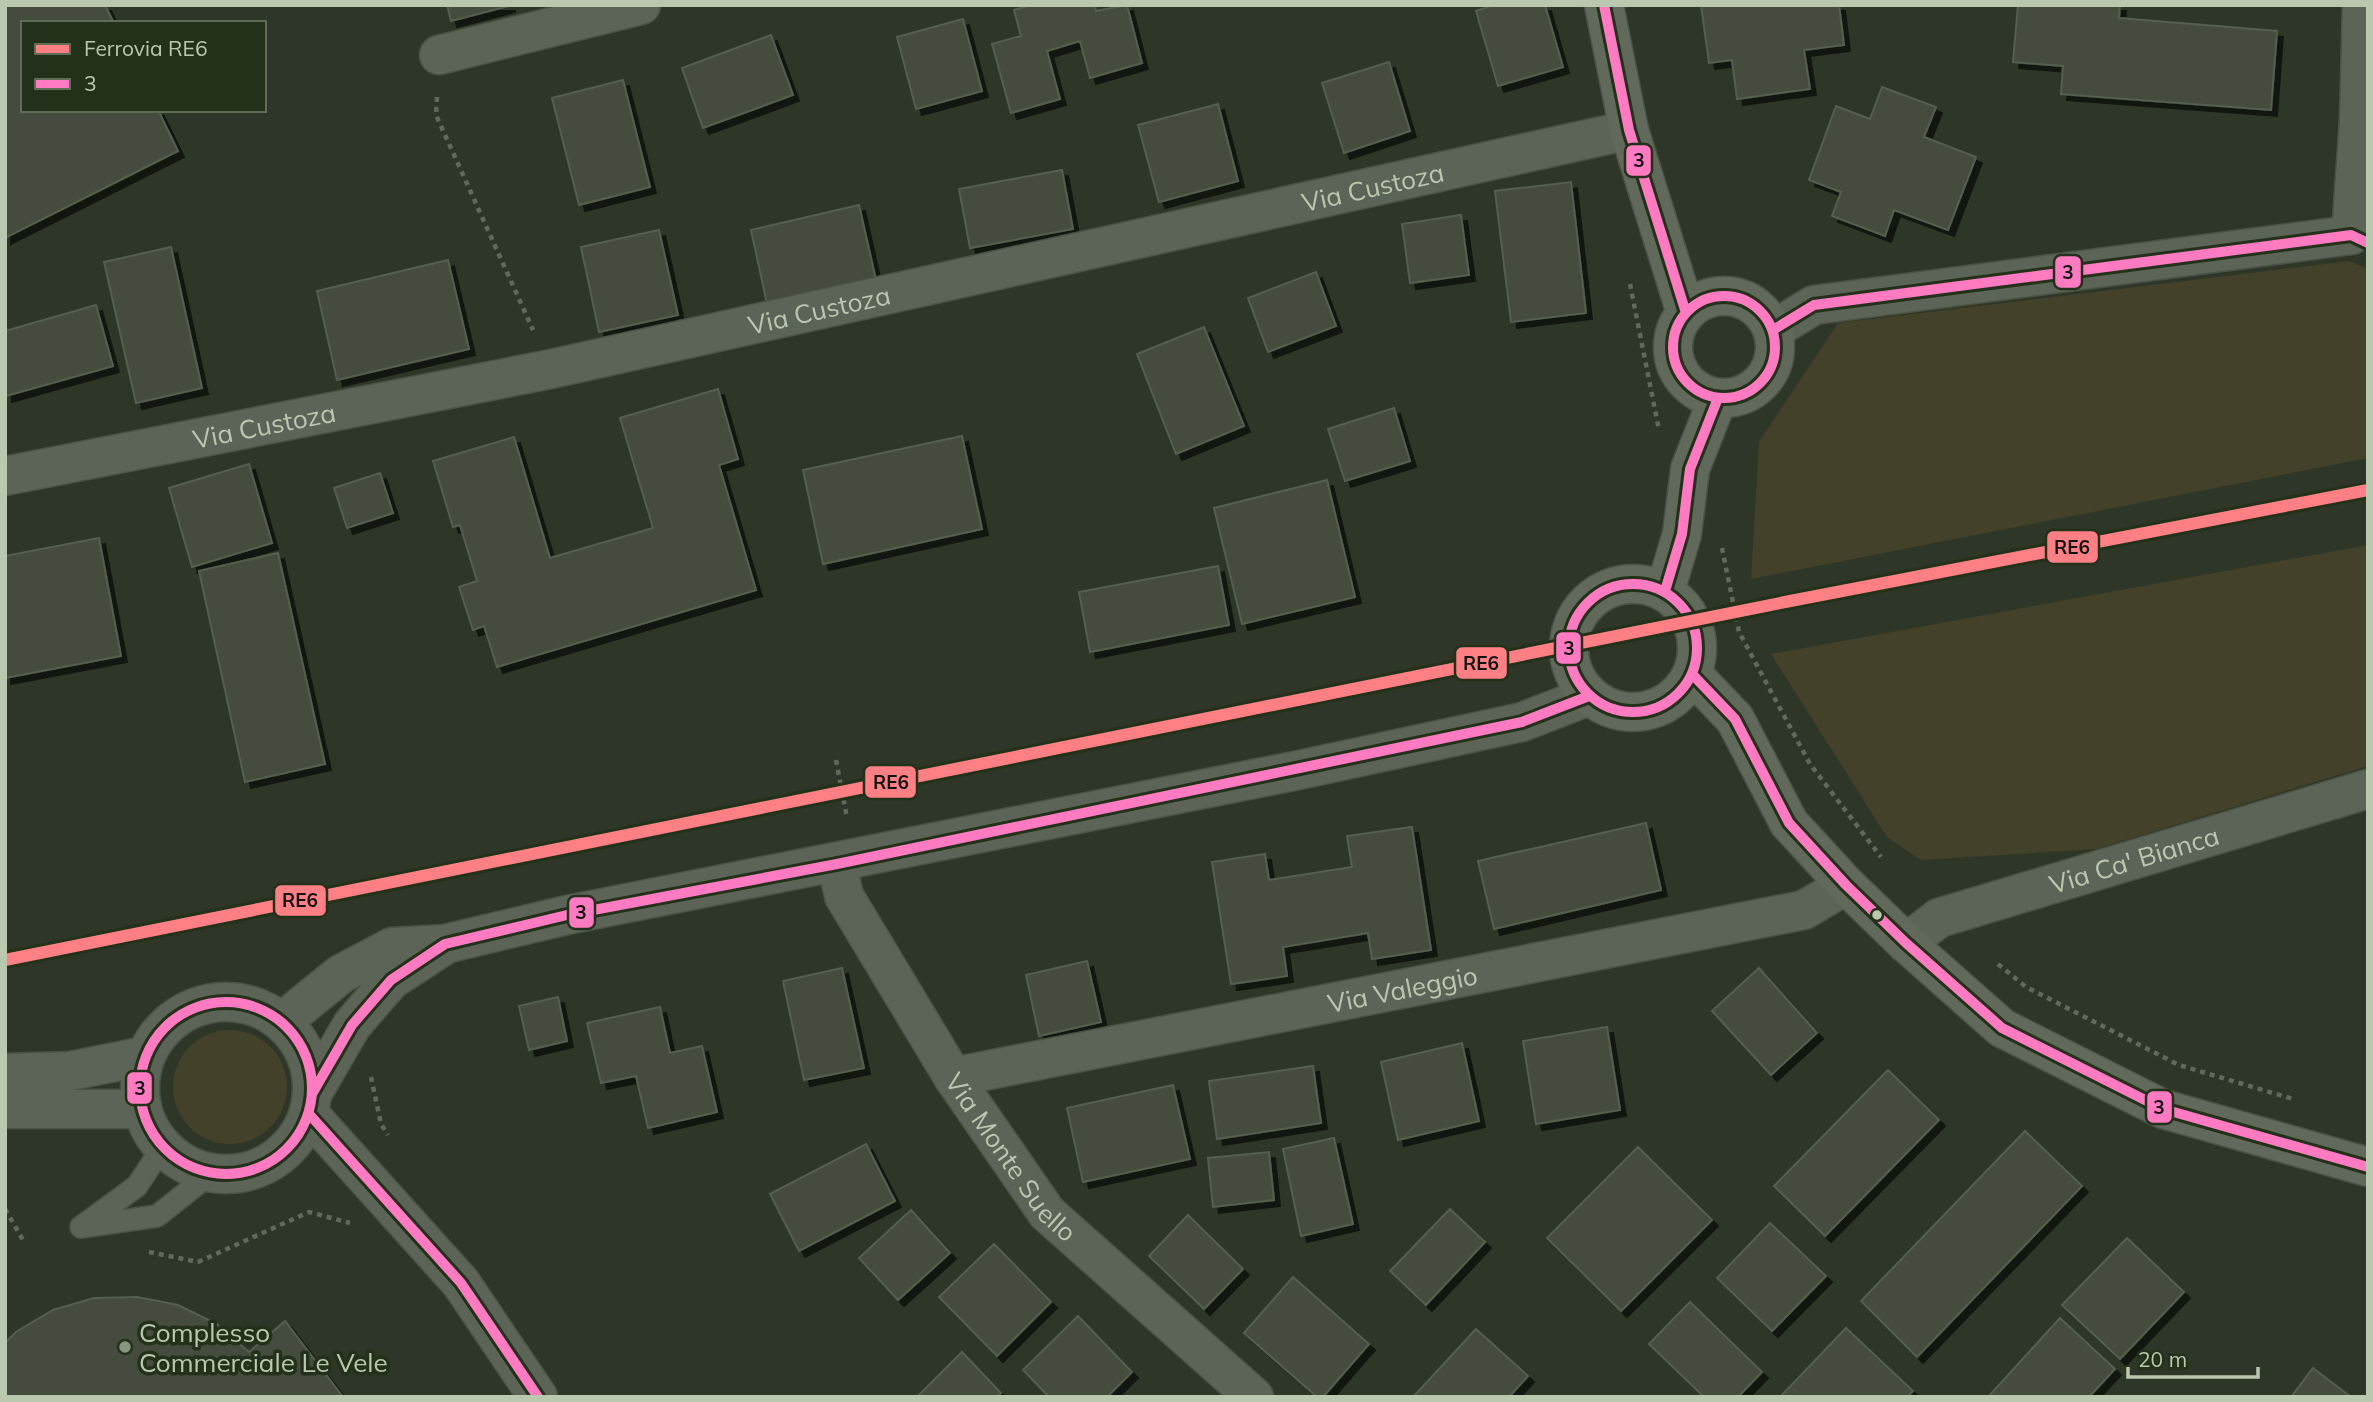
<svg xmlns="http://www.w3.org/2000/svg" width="2373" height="1402" viewBox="0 0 2373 1402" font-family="Mulish,sans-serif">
  <defs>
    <filter id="shadow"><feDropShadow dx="6" dy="6" stdDeviation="0" flood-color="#0009"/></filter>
  </defs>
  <rect width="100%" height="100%" fill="#2e3627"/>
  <!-- green -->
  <path fill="#44412a" d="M2349 261 2368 269V458L1751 579 1759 442 1838 323Z
    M2368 545V766L2096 849 1921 860 1887 837 1771 654Z
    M173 1087a57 57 0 1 1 114 0a57 57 0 1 1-114 0Z"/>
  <!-- building -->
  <path fill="#444c3e" stroke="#555e4f" stroke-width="2" filter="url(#shadow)" d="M5 5H105L114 23H23V110H158L178 151 5 238Z
    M447 5H509V6L451 21Z
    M1031 5H1095L1096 11 1127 5 1142 63 1090 78 1080 41 1047 51 1060 99 1011 113 992 44 1021 36 1014 10Z
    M1494 5H1545L1563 67 1498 86 1476 11Z
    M1701 5H1839L1844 45 1804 50 1810 89 1737 99 1732 60 1709 63Z
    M2018 5H2120L2119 18 2277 31 2271 110 2061 94 2063 66 2013 62Z
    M963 19 982 91 916 109 897 37Z
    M771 35 793 95 703 128 682 68Z
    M1389 62 1410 131 1344 153 1322 83Z
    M623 80 650 187 579 205 552 98Z
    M1882 87 1936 107 1924 137 1976 157 1948 230 1894 210 1885 236 1832 216 1841 192 1809 180 1836 106 1870 119Z
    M1218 104 1238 181 1159 202 1138 125Z
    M1062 170 1073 229 970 248 959 189Z
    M1571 182 1586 313 1511 322 1495 191Z
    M859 205 876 280 767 304 751 230Z
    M1461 215 1469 275 1410 283 1402 224Z
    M659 230 678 315 599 332 581 247Z
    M171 247 202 388 136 403 104 262Z
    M448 260 469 349 337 380 317 291Z
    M1316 272 1336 326 1268 352 1248 298Z
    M96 305 113 366 6 396 5 331Z
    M1204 327 1244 426 1176 454 1137 354Z
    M718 389 738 459 719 465 756 590 497 667 484 626 473 630 459 587 477 581 460 525 453 527 433 461 514 437 550 558 653 528 620 418Z
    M1394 408 1410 461 1345 481 1328 429Z
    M962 436 982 529 823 564 803 470Z
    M249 464 272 543 192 567 169 488Z
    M380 473 393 513 347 528 334 488Z
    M1327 480 1355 597 1242 624 1214 508Z
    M99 538 121 656 5 678V556Z
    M278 553 325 764 245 782 199 571Z
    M1218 566 1229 625 1090 652 1079 592Z
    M1646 823 1661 890 1494 929 1478 861Z
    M1412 827 1431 950 1372 959 1368 933 1283 947 1287 976 1231 984 1212 862 1265 854 1269 880 1352 867 1347 836Z
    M1087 961 1101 1022 1039 1036 1026 975Z
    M842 968 864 1068 804 1080 783 981Z
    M1759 968 1817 1033 1771 1075 1712 1011Z
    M558 997 567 1041 529 1050 519 1006Z
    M660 1007 670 1053 702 1046 717 1112 648 1128 636 1076 601 1083 587 1023Z
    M1607 1027 1620 1110 1536 1124 1523 1041Z
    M1462 1043 1479 1121 1398 1140 1381 1062Z
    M1313 1066 1321 1123 1217 1139 1209 1081Z
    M1888 1070 1939 1120 1825 1236 1774 1186Z
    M1173 1085 1190 1159 1083 1182 1067 1108Z
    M2025 1131 2082 1186 1917 1357 1861 1301Z
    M1334 1138 1353 1224 1301 1236 1283 1149Z
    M866 1144 895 1201 799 1251 770 1194Z
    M1638 1147 1712 1220 1621 1311 1547 1238Z
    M1269 1152 1274 1200 1213 1207 1208 1158Z
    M1450 1209 1485 1242 1426 1305 1390 1271Z
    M911 1210 950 1253 898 1300 859 1258Z
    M1188 1215 1243 1269 1204 1309 1149 1256Z
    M1770 1223 1826 1276 1772 1331 1717 1278Z
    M2127 1238 2184 1292 2120 1359 2062 1305Z
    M994 1244 1051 1302 997 1356 939 1297Z
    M1293 1277 1369 1344 1323 1397H1317L1244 1333Z
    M137 1297 178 1305 217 1324 249 1352 285 1321 343 1397H5V1343L16 1332 53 1310 94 1298Z
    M1690 1302 1762 1372 1738 1397H1704L1649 1344Z
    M1078 1316 1132 1372 1107 1397H1049L1023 1370Z
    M2060 1318 2115 1369 2089 1397H1988Z
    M1846 1328 1913 1391 1907 1397H1780Z
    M1476 1329 1528 1376 1509 1397H1413Z
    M962 1352 1001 1393 997 1397H917Z
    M2313 1368 2351 1397H2291Z"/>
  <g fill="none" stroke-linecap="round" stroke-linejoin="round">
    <!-- lane casing -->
    <g stroke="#4a5145" stroke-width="24">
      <path id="lane" d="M162 1148 137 1186 81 1227 157 1216 210 1174"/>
    </g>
    <!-- street casing -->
    <g stroke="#4a5145" stroke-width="41">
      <g id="street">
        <path d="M439 55 641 5"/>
        <path d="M2351 235 2359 120 2362 5"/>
        <path d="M1773 330 1814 305 2351 235"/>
        <path id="s1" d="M5 476 551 369 1629 130"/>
        <path id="s2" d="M837 864 844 896 953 1077 1047 1213 1254 1397"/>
        <path id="s3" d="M1906 943 1939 918 2368 789"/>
        <circle cx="226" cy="1088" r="86"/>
        <path d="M283 1021 341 974 392 947 445 944 567 915 1299 770 1522 722 1589 696"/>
        <path d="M5 1073 70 1071 145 1056"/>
        <path id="s4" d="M953 1077 1804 910 1846 885"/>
        <path d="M312 1094 352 1025 391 980 443 946"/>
        <path d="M5 1109H141"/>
        <path d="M309 1114 461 1283 538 1397"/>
      </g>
    </g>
    <!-- secondary casing -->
    <g stroke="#4a5145" stroke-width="41">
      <path id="secondary" d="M1604 5 1629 130 1686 313
        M1673 347a51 51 0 1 1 102 0a51 51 0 1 1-102 0Z
        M1569 648a64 64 0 1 1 128 0a64 64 0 1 1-128 0Z
        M1665 591 1682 534 1690 469 1718 398
        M1692 674 1735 719 1789 823 1846 885 1906 943 2002 1028 2163 1109 2368 1167"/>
    </g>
    <!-- path -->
    <path stroke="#62695c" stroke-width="4.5" stroke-dasharray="5 5" stroke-linecap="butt" d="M437 97 436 115 533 330
      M1630 284 1659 430
      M1722 548 1739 632 1810 764 1881 857
      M836 760 847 818
      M1998 964 2026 987 2179 1065 2293 1099
      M371 1077 381 1124 388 1135
      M5 1209 23 1240
      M149 1252 198 1262 309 1212 350 1223"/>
    <!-- lane -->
    <use href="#lane" stroke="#5c6457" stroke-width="21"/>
    <!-- street -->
    <use href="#street" stroke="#5c6457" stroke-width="38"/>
    <!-- secondary -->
    <use href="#secondary" stroke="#60695a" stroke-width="38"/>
    <!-- bus-1 casing -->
    <g stroke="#24311a" stroke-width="16">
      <path id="bus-1" d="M1604 5 1629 130 1686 313
        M1673 347a51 51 0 1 1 102 0a51 51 0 1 1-102 0Z
        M1773 330 1814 305 2351 235 2368 243
        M1569 648a64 64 0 1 1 128 0a64 64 0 1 1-128 0Z
        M1665 591 1682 534 1690 469 1718 398
        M1692 674 1735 719 1789 823 1846 885 1906 943 2002 1028 2163 1109 2368 1167
        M140 1088a86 86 0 1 1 172 0a86 86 0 1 1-172 0Z
        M312 1094 352 1025 391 980 445 944 567 915 837 864 1522 722 1589 696
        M309 1114 461 1283 538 1397"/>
    </g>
    <!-- bus-1 -->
    <use href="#bus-1" stroke="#fe7ac1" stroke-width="10"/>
    <!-- rail-1 casing -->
    <g stroke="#24311a" stroke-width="18">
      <path id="rail-1" d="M5 960 1785 602 2368 490"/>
    </g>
    <!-- rail-1 -->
    <use href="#rail-1" stroke="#ff8084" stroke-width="12"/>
  </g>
  <!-- markers -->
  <circle fill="#bac8b0" stroke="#24311a" stroke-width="2.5" cx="1877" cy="915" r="6"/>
  <circle fill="#899580" stroke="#24311a" stroke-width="2.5" cx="125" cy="1347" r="7"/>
  <g text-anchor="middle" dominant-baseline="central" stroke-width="7" stroke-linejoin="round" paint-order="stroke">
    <!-- street labels -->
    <g font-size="26" fill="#bac8b0" stroke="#24311a">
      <text stroke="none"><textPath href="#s1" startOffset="1398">Via Custoza</textPath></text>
      <text stroke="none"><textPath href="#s1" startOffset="831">Via Custoza</textPath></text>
      <text stroke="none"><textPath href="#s1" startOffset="264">Via Custoza</textPath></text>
      <text stroke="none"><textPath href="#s3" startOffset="245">Via Ca' Bianca</textPath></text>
      <text stroke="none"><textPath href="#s4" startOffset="458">Via Valeggio</textPath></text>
      <text stroke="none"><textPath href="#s2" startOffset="343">Via Monte Suello</textPath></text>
    </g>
    <!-- poi labels -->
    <g font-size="26" fill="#bac8b0" stroke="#24311a" text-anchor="start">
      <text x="139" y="1332">Complesso<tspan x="139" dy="30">Commerciale Le Vele</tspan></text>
    </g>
  </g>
  <g stroke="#24311a" stroke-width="2.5">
    <rect x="1625" y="144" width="27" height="33" rx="7" fill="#fe7ac1"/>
    <rect x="2054" y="255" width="28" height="34" rx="7" fill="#fe7ac1"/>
    <rect x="2046" y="530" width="53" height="34" rx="7" fill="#ff8084"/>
    <rect x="1555" y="631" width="27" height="34" rx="7" fill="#fe7ac1"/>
    <rect x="1455" y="646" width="53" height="34" rx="7" fill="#ff8084"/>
    <rect x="864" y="765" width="53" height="34" rx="7" fill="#ff8084"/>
    <rect x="274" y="884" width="53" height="33" rx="7" fill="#ff8084"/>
    <rect x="568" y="896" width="27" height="33" rx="7" fill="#fe7ac1"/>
    <rect x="126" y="1071" width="27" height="34" rx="7" fill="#fe7ac1"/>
    <rect x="2146" y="1090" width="27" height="34" rx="7" fill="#fe7ac1"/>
  </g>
  <g font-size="19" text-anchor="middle" font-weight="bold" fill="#111">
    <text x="1639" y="167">3</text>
    <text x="2068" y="279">3</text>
    <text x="2072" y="554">RE6</text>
    <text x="1569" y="655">3</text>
    <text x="1481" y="670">RE6</text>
    <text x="891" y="789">RE6</text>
    <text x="300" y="907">RE6</text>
    <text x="581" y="919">3</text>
    <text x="140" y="1095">3</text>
    <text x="2159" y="1114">3</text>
  </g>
  <!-- border -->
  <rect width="2373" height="1402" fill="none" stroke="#bac8b0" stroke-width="14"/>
  <!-- legend -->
  <rect x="21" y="21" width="245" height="91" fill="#24311a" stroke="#606d56" stroke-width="2"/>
  <rect x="35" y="44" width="35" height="10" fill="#ff8084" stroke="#606d56" stroke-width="2"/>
  <text x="84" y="56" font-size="21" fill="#bac8b0">Ferrovia RE6</text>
  <rect x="35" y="79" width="35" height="10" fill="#fe7ac1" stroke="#606d56" stroke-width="2"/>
  <text x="84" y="91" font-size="21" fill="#bac8b0">3</text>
  <!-- scale -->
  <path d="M2128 1367v10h130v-10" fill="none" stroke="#bac8b0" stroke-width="3.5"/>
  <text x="2138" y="1367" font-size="21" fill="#bac8b0" stroke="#24311a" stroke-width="5" paint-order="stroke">20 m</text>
</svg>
